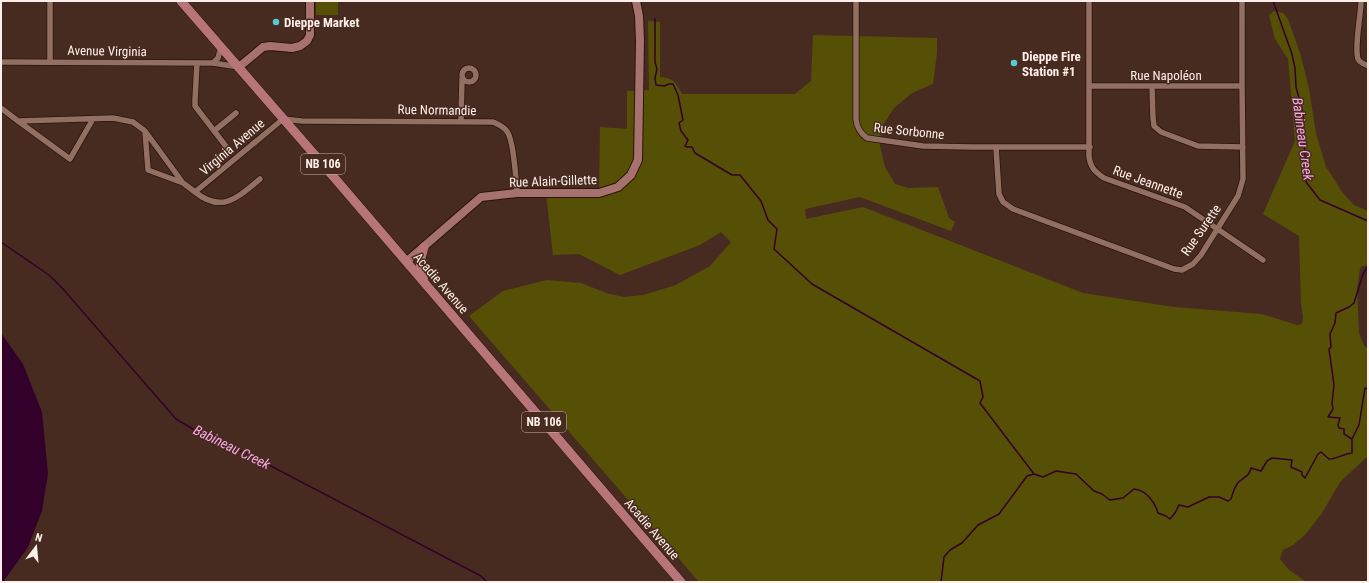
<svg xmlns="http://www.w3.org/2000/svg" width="1369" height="583" viewBox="0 0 1369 583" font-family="'Roboto Condensed',sans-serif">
  <rect width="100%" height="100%" fill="#482b20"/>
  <!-- green -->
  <path fill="#565006" d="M316 1H338V15H316Z
    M1274 11 1283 13 1288 19 1301 56 1309 89 1316 133 1326 167 1343 193 1354 205 1368 211V258L1366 266H1362L1360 269 1357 288 1359 333 1364 346 1368 349V456L1340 482 1322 513 1306 534 1293 545 1283 550 1280 559 1288 569 1306 582H699L469 316 503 291 547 280 581 283 609 294 624 297 643 295 676 285 710 266 731 242 721 232 700 245 620 275 579 254 553 255 546 193H599L600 127 627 129V91L649 90 648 21 660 22V77C673 78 676 82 682 94H795L811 81 813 35 937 38V53L933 84 912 93 894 108 881 128 880 146 885 167 895 184 909 188 938 187 949 218 955 222 951 231 860 197 805 209 806 219 863 207 1083 293 1174 307 1262 314 1297 325 1302 324 1303 317 1301 303 1299 236 1263 214 1295 141 1288 59 1275 39 1269 15Z"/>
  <!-- water -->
  <path fill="#32002a" d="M1 333 23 364 42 412 48 474 42 511 28 547 3 582H1Z"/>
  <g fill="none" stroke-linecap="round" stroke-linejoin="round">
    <!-- stream -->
    <path stroke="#32002a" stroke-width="1.5" d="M1273 1 1292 54 1295 68 1296 87 1303 113 1306 182 1320 200 1368 221
      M655 19V62L657 69 655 78 656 85 664 86 669 84H673L678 95 683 120 679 123 681 131 688 140 685 146 687 147H692L695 153 732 175H740L761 201 768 220 777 229 774 249 812 284 980 381 983 397 980 403 1034 474 1043 477 1056 471 1076 474 1094 491 1102 494 1110 500 1123 498 1134 489C1146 490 1155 502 1158 513L1166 516 1170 519 1175 513 1179 505 1188 507 1209 497H1219L1228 501 1231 499C1233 493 1233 490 1237 484 1242 477 1249 478 1251 468L1261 471 1267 461 1272 458 1292 460 1291 467 1302 472V475L1305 478 1318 454 1321 452 1329 459C1337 459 1343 454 1352 453V439L1344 434V429L1339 428 1338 425 1340 418 1328 417 1333 409 1332 403 1334 385 1329 349 1331 347 1330 334 1335 323 1336 313 1349 307 1354 303 1363 274 1368 266
      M1 242 49 275 63 289 176 419 215 442 246 453 481 576 487 582
      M1352 439 1359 425 1365 388 1368 389
      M941 582 944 557 950 550 962 543 978 525 999 514 1027 476 1034 474"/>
    <!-- street casing -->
    <g stroke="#2d1208" stroke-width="7">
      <path id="street" d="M856 1V119C857 128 860 133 867 138L923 146 971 147H1090
        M1089 1V156C1090 167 1095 172 1104 178L1185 207 1263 260
        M1361 1C1361 15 1354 47 1358 59 1360 63 1364 64 1368 66
        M1 62 213 63 239 67
        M50 62V1
        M197 63 195 100V106L228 149
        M213 63 218 58 221 47
        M462 75a7 7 0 1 1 14 0a7 7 0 1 1-14 0Z
        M1090 86H1242
        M1152 86 1153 118 1154 126 1161 132 1198 146 1243 147
        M1 108 18 121 113 118 133 122 145 131 183 183 195 192 283 119 302 121 493 122C499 125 505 127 508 133 514 144 516 179 517 193
        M18 121 70 159 93 119
        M461 121 462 79
        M145 131 148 170 183 183
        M214 131 236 113
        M996 147 999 194 1003 202 1013 209 1174 269 1182 270 1193 264 1201 255 1238 196 1243 179 1242 86V1
        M195 192C222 214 238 197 260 179"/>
    </g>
    <!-- secondary casing -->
    <g stroke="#2d1208" stroke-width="10">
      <path id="secondary" d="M239 67 263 47 270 46 292 48 300 46 307 41 310 35V1
        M406 262 481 197 517 193H599L618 187 631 175 638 160 640 41 639 16 636 1"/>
    </g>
    <!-- primary casing -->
    <g stroke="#2d1208" stroke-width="10">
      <path id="primary" d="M181 1 320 161 681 582
        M424 282 420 262 424 247"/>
    </g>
    <!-- street -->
    <use href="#street" stroke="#926f63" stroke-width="5.5"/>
    <!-- secondary -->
    <use href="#secondary" stroke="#a5726e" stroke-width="8"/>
    <!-- primary -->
    <use href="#primary" stroke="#b7757a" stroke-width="9"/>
  </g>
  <!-- markers -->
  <g fill="#51ccd3" stroke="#482b20" stroke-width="1.5">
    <circle cx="276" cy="22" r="4"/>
    <circle cx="1014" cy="63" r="4"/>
  </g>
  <g text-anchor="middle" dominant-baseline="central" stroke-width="3" stroke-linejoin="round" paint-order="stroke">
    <!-- shield labels -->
    <g fill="#482b20" stroke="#c8b4ad" stroke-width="1">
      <rect x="301" y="154" width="44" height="20" rx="3"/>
      <rect x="522" y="412" width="44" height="20" rx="3"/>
    </g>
    <g font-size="12" font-weight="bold" fill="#ffefe9">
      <text x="323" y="164">NB 106</text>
      <text x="544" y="422">NB 106</text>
    </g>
    <!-- poi labels -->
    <g font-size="13" font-weight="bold" fill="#ffefe9" stroke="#482b20" text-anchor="start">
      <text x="284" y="22">Dieppe Market</text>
      <text x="1022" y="56">Dieppe Fire<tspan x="1022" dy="15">Station #1</tspan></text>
    </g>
    <!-- street labels -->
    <g font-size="13" fill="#ffefe9" stroke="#482b20">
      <text transform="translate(107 51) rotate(1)">Avenue Virginia</text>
      <text x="1166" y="75">Rue Napoléon</text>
      <text transform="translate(437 110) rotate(1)">Rue Normandie</text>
      <text transform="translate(909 131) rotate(6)">Rue Sorbonne</text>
      <text transform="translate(232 147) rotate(-40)">Virginia Avenue</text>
      <text transform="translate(553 181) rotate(-2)">Rue Alain-Gillette</text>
      <text transform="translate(1148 182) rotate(20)">Rue Jeannette</text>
      <text transform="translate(1201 230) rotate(-55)">Rue Surette</text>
      <text transform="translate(441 283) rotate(49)">Acadie Avenue</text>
      <text transform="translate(652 529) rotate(49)">Acadie Avenue</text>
    </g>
    <!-- water labels -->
    <g font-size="14" font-style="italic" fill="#fcaae7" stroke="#482b20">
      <text transform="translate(1303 139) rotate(82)">Babineau Creek</text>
      <text transform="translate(232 447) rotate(26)">Babineau Creek</text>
    </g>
  </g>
  <!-- border -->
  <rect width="1369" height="583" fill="none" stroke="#ffefe9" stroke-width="4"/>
  <!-- north arrow -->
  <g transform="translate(36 547) rotate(16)" stroke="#482b20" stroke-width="3" paint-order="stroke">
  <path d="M0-3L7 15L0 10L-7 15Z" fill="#ffefe9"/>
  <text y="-6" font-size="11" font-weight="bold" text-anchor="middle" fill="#ffefe9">N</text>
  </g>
</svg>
